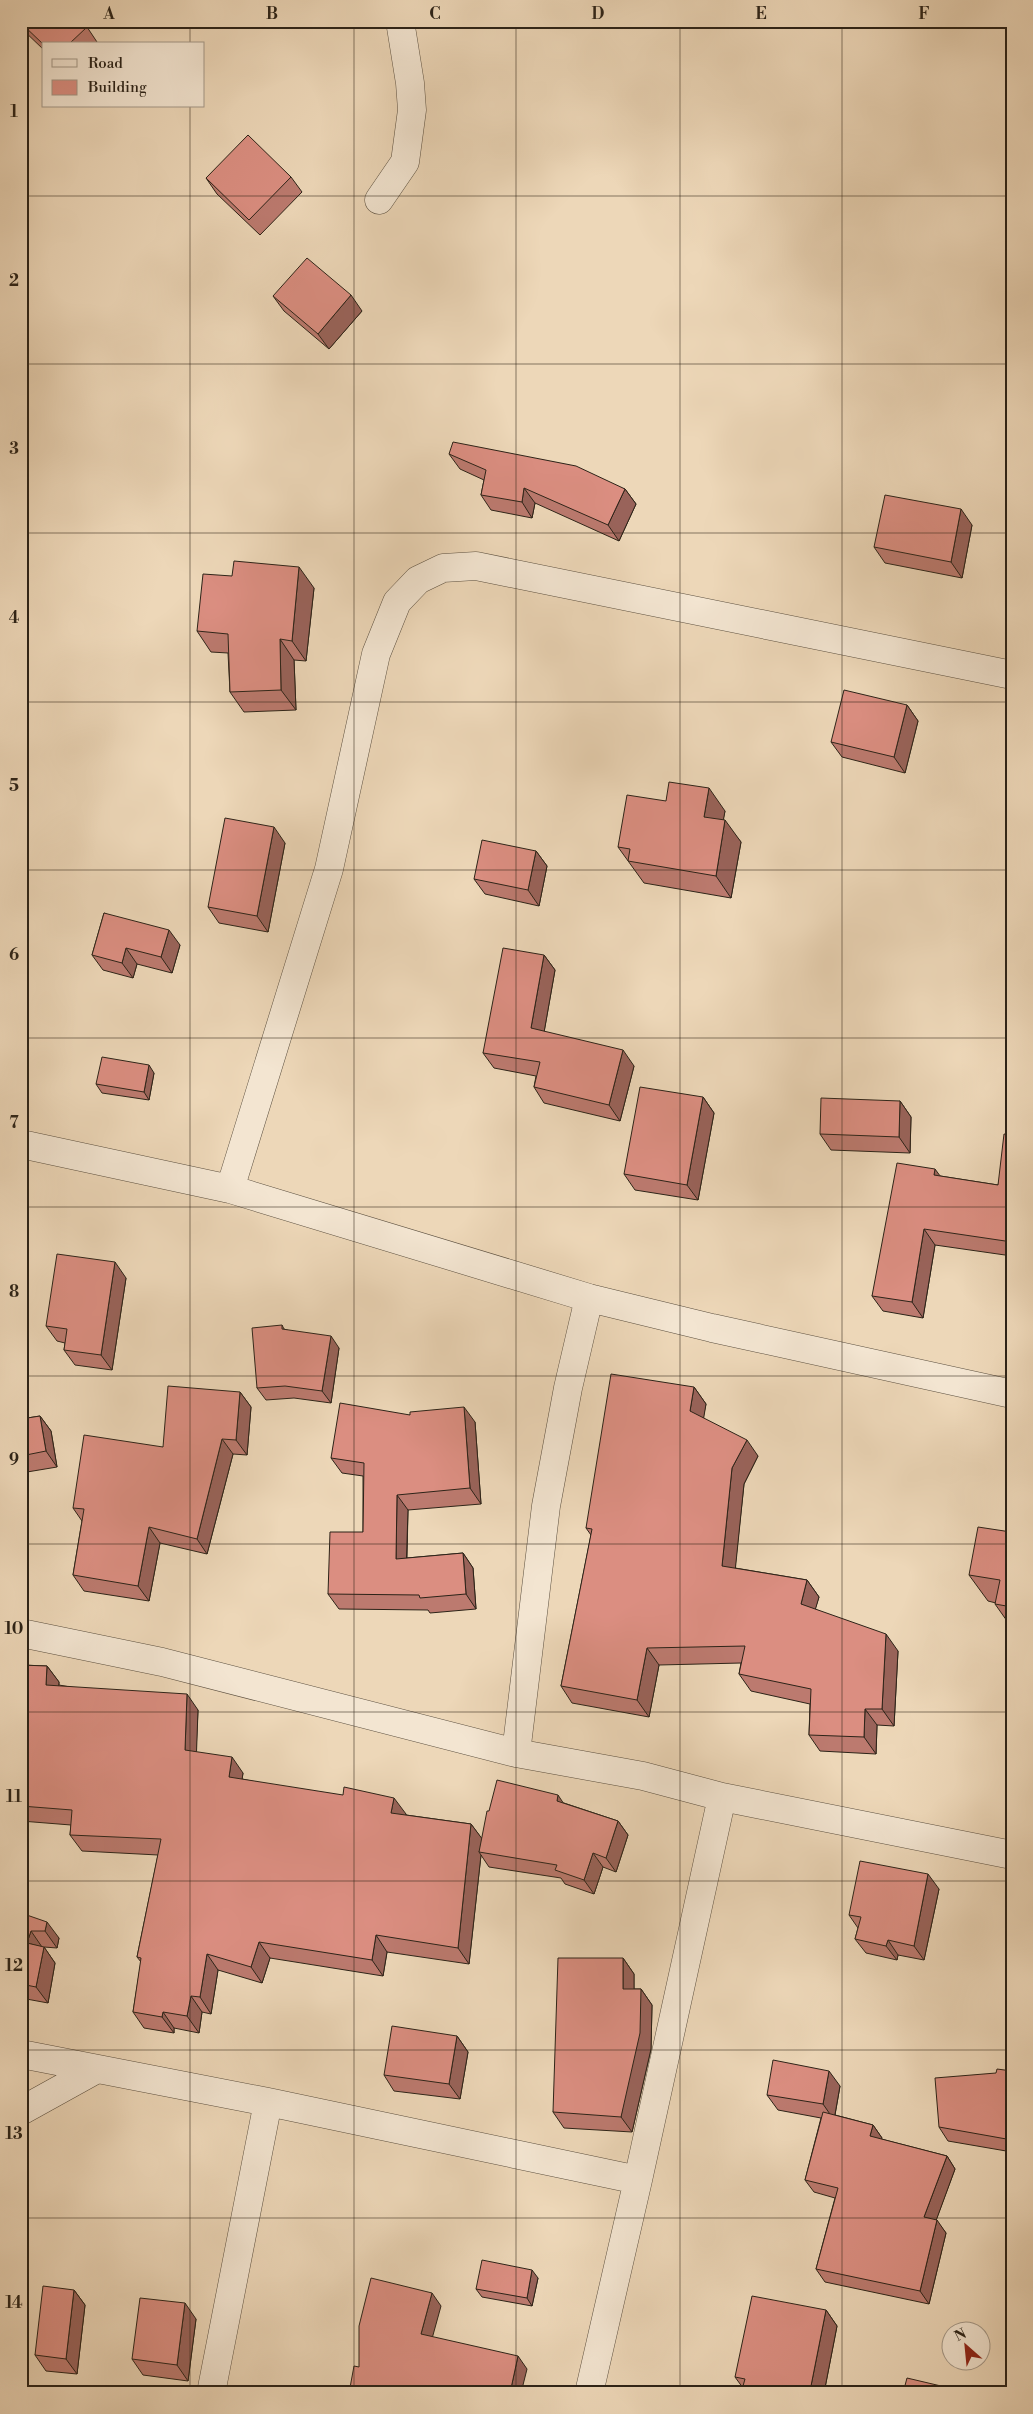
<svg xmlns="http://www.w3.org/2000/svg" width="1033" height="2414" viewBox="0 0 1033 2414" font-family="'Libre Bodoni',serif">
  <rect width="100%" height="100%" fill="#edd7b8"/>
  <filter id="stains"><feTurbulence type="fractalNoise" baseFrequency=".004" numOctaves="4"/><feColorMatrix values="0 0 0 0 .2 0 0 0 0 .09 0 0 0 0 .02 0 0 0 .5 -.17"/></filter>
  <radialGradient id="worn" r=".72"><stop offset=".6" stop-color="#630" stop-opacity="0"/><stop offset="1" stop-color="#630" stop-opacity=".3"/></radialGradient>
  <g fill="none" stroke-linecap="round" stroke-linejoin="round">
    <!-- street casing -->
    <g stroke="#5c5040" stroke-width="29">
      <path id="street" d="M379 200 405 162 412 110 410 83 400 21
        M21 1144 230 1189 589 1298 712 1328 1012 1394
        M230 1189 329 869 376 654 397 602 418 580 443 568 476 566 1012 675
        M21 1633 162 1662 516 1753 643 1776 722 1797 1012 1855
        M516 1753 546 1506 568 1388 589 1298
        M21 2054 268 2102 638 2180
        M21 2111 95 2070
        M211 2393 268 2102
        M589 2393 638 2180 722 1797"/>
    </g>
    <!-- street -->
    <use href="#street" stroke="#f3e5d1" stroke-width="28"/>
  </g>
  <!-- wall -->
  <path fill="#bc7a6f" stroke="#2c2318" d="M21 21 87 27 97 42 96 44H44V50L21 28Z
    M291 177 302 192 260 235 217 194 206 178Z
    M273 296 362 311 329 349 284 311Z
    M449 454 625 489 636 504 619 541 535 503 532 518 491 510 481 495 484 480 460 469Z
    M972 525 962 578 885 563 874 547Z
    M314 588 306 661 294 660 296 710 244 712 230 692 228 653 211 652 197 631Z
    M907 705 918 721 905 773 842 757 831 742Z
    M725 811 723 820 741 842 731 898 644 883 618 847Z
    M285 843 268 932 219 923 208 907Z
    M536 851 547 866 539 906 485 894 474 879Z
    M104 913 180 945 172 973 137 964 133 978 103 970 92 955Z
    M544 955 555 970 544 1032 634 1066 620 1121 544 1103 534 1087 536 1076 494 1068 483 1053Z
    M154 1073 149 1100 102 1093 96 1084Z
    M703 1097 714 1113 698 1200 635 1190 624 1174Z
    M900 1101 911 1117 910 1153 831 1150 820 1134Z
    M1012 1135V1256L935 1245 923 1318 883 1311 872 1296 940 1176 998 1185Z
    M126 1278 112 1370 75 1365 64 1350 65 1343 57 1341 46 1326Z
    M282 1325 284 1329 339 1348 331 1403 294 1398 266 1400 257 1388Z
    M694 1387 706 1404 703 1418 758 1456 744 1484 735 1568 807 1580 819 1597 815 1609 898 1651 894 1726 877 1725 876 1754 820 1751 809 1735 810 1704 751 1691 739 1674 741 1663 659 1665 649 1717 572 1703 561 1686 591 1535 586 1528Z
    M240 1392 251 1407 247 1455 233 1454 207 1554 160 1543 149 1601 84 1591 73 1575 82 1521 73 1508 163 1447Z
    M410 1415 475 1422 481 1504 408 1510 407 1558 463 1553 473 1568 476 1609 430 1613 428 1610 339 1609 328 1594 363 1532V1476L342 1473 331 1458Z
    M40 1416 51 1431 57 1467 21 1473V1419Z
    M1012 1529V1628L995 1604 996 1603 988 1601 969 1575 1011 1532Z
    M21 1665 47 1666 59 1682V1685L198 1710 196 1752 243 1773 242 1779 406 1814V1815L471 1824 482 1839 489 1811 564 1803 618 1821 628 1835 616 1872 603 1867 594 1894 565 1884 561 1878 489 1867 481 1855 469 1964 387 1952 383 1976 270 1958 262 1983 218 1970 211 2014 202 2012 199 2033 174 2028V2033L144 2028 133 2012 141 1962 137 1957 158 1855 82 1851 70 1835 71 1825 21 1821Z
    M939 1889 924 1960 898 1955 897 1960 866 1953 855 1939 858 1928 849 1915Z
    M21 1913 59 1938 57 1948 44 1947 55 1963 48 2003 21 1998Z
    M623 1958 634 1974V1989H641L652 2005 651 2049 632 2132 564 2128 553 2112Z
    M457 2036 468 2052 460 2099 394 2091 384 2075Z
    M1012 2071V2152L948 2141 939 2127Z
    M840 2086 835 2115 873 2125 882 2138 881 2139 947 2156 955 2169 936 2220 946 2233 929 2304 825 2282 816 2269 835 2198 814 2192 805 2180 821 2118 778 2110 767 2095Z
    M538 2278 532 2306 482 2297 476 2289Z
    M74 2290 85 2305 77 2374 46 2371 35 2355Z
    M826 2310 837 2326 824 2393H741L743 2388 735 2377Z
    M196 2319 188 2381 143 2375 132 2359Z"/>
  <!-- shaded-wall -->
  <path fill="#99635a" stroke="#2c2318" d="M351 295 362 311 329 349 318 334Z
    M524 488 535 503 532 518 522 502Z
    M625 489 636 504 619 541 608 525Z
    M961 509 972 525 962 578 951 562Z
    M299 567 314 588 306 661 292 641Z
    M280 639 294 660 296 710 281 690Z
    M907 705 918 721 905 773 894 757Z
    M709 788 725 811 720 839 704 817Z
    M725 820 741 842 731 898 716 876Z
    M274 827 285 843 268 932 257 916Z
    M536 851 547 866 539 906 528 890Z
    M169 930 180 945 172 973 161 957Z
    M126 948 137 964 133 978 122 963Z
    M544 955 555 970 542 1044 531 1028Z
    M623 1050 634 1066 620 1121 609 1105Z
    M149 1065 154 1073 149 1100 144 1092Z
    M703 1097 714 1113 698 1200 687 1185Z
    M900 1101 911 1117 910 1153 899 1137Z
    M935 1169 946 1184 934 1175Z
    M924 1229 935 1245 923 1318 912 1302Z
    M115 1262 126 1278 112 1370 101 1355Z
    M331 1336 339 1348 331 1403 322 1391Z
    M694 1387 706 1404 702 1428 690 1411Z
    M240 1392 251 1407 247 1455 236 1440Z
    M464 1407 475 1422 481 1504 470 1488Z
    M40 1416 51 1431 57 1467 46 1451Z
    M222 1439 233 1454 207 1554 197 1539Z
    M747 1440 758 1456 744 1484 734 1582 722 1566 732 1468Z
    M397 1495 408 1510 406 1574 396 1559Z
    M149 1527 160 1543 149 1601 138 1586Z
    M463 1553 473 1568 476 1609 466 1594Z
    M807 1580 819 1597 812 1621 801 1604Z
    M886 1634 898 1651 894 1726 882 1709Z
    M647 1648 659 1665 649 1717 637 1700Z
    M47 1666 59 1682 57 1701 46 1685Z
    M187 1694 198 1710 196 1766 185 1750Z
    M865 1709 877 1725 876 1754 864 1737Z
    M232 1757 243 1773 240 1793 229 1777Z
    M558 1795 568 1810 557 1801Z
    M394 1798 406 1814 403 1829 391 1813Z
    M618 1821 628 1835 616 1872 606 1858Z
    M471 1824 483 1840 479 1852 481 1855 469 1964 458 1948Z
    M593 1853 603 1867 594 1894 584 1880Z
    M928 1874 939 1889 924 1960 914 1946Z
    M47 1922 59 1938 57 1948 45 1931Z
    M31 1931 42 1947 27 1943Z
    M376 1935 387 1952 383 1976 372 1960Z
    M888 1940 898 1955 897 1960 886 1946Z
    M259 1942 270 1958 262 1983 251 1967Z
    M44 1947 55 1963 48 2003 36 1987Z
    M207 1954 218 1970 211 2014 200 1997Z
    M623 1958 634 1974V2004L623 1989Z
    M641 1989 652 2005 651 2049 632 2132 621 2117Z
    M191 1996 202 2012 199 2033 187 2016Z
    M163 2012 174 2028V2033L162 2017Z
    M457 2036 468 2052 460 2099 449 2084Z
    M829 2071 840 2086 834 2120 823 2104Z
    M873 2125 882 2138 879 2149 870 2136Z
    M947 2156 955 2169 933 2229 924 2217Z
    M937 2220 946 2233 929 2304 920 2291Z
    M532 2270 538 2278 532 2306 527 2298Z
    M74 2290 85 2305 77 2374 66 2359Z
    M432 2293 441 2306 430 2346 421 2334Z
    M185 2303 196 2319 188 2381 177 2365Z
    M826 2310 837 2326 824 2393H811L810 2391Z
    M518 2356 527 2369 521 2393H510Z"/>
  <!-- building -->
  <path fill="#db8e81" stroke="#2c2318" d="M21 21H81L87 27 69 44H44V45L21 23Z
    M248 135 291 177 249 220 206 178Z
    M307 258 351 295 318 334 273 296Z
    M453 442 576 466 625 489 608 525 524 488 522 502 481 495 486 470 449 454Z
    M885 495 961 509 951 562 874 547Z
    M234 561 299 567 292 641 280 639 281 690 230 692 228 634 197 631 203 574 232 576Z
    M844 690 907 705 894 757 831 742Z
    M669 782 709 788 704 817 725 820 716 876 628 861 630 849 618 847 627 795 666 801Z
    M225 818 274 827 257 916 208 907Z
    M482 840 536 851 528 890 474 879Z
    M104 913 169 930 161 957 126 948 122 963 92 955Z
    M503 948 544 955 531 1028 623 1050 609 1105 534 1087 540 1062 483 1053Z
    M102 1057 149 1065 144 1092 96 1084Z
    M640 1087 703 1097 687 1185 624 1174Z
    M821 1098 900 1101 899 1137 820 1134Z
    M1004 1134 1012 1135V1242L924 1229 912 1302 872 1296 897 1163 935 1169 934 1175 998 1185Z
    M57 1254 115 1262 101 1355 64 1350 67 1329 46 1326Z
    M282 1325V1329L331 1336 322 1391 285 1386 257 1388 252 1328Z
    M611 1374 694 1387 690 1411 747 1440 732 1468 722 1566 807 1580 801 1604 886 1634 882 1709H865L864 1737 809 1735 811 1689 739 1674 745 1646 647 1648 637 1700 561 1686 592 1529 586 1528Z
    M168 1386 240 1392 236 1440 222 1439 197 1539 149 1527 138 1586 73 1575 84 1509 73 1508 84 1435 163 1447Z
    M340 1403 410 1415V1412L464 1407 470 1488 397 1495 396 1559 463 1553 466 1594 420 1598 419 1595 328 1594 330 1532H363L364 1463 331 1458Z
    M40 1416 46 1451 21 1456V1419Z
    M978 1527 1011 1532 1012 1529V1607L995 1604 1000 1580 969 1575Z
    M21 1665 47 1666 46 1685 187 1694 185 1750 232 1757 229 1777 343 1795 344 1787 394 1798 391 1813 471 1824 458 1948 376 1935 372 1960 259 1942 251 1967 207 1954 200 1997 191 1996 187 2016 163 2012 162 2017 133 2012 141 1958 137 1957 161 1839 70 1835 72 1810 21 1806Z
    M497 1780 558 1795 557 1801 618 1821 606 1858 593 1853 584 1880 555 1870 557 1865 479 1852 487 1811H489Z
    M860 1861 928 1874 914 1946 888 1940 886 1946 855 1939 861 1917 849 1915Z
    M21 1913 47 1922 45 1931H31L27 1943 44 1947 36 1987 21 1984Z
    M558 1958H623V1989H641L640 2033 621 2117 553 2112Z
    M392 2026 457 2036 449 2084 384 2075Z
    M773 2060 829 2071 823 2104 767 2095Z
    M997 2069 1012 2071V2140L939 2127 935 2078 996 2073Z
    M823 2112 873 2125 870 2136 947 2156 924 2217 937 2220 920 2291 816 2269 838 2188 805 2180Z
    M482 2260 532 2270 527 2298 476 2289Z
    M371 2278 432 2293 421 2334 518 2356 510 2393H349L354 2366 359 2367V2326Z
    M43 2286 74 2290 66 2359 35 2355Z
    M752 2296 826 2310 810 2391 801 2390V2393H741L745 2379 735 2377Z
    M140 2298 185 2303 177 2365 132 2359Z
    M907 2378 958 2390 957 2393H903Z"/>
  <!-- grid -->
  <path fill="none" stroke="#2c2318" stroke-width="1" stroke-opacity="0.55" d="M190 21V44M354 21V2393M516 21V2393M680 21V2393M842 21V2393M190 106V2393M21 196H1012M21 364H1012M21 533H1012M21 702H1012M21 870H1012M21 1038H1012M21 1207H1012M21 1376H1012M21 1544H1012M21 1712H1012M21 1881H1012M21 2050H1012M21 2218H1012"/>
  <!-- margin -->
  <rect width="1033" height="2414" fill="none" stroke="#edd7b8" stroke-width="55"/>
  <!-- legend -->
  <rect x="42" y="42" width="162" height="65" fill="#f3e5d1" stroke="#a39787"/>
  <rect x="52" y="59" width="25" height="8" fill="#f3e5d1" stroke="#a39787"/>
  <text x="88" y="68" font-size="15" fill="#2c2318">Road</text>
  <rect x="52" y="80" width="25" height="15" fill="#db8e81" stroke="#a39787"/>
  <text x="88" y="92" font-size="15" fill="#2c2318">Building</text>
  <!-- north arrow -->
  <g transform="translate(966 2346) rotate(333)"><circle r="24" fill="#f3e5d1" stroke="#a39787"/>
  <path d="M0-4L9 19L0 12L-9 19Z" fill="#8f2418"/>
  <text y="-8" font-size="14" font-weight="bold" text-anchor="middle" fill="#2c2318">N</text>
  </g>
  <rect x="28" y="28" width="978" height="2358" fill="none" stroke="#2c2318" stroke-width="2"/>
  <g font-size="16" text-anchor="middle" font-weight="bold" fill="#2c2318">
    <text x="109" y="19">A</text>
    <text x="272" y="19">B</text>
    <text x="435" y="19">C</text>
    <text x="598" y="19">D</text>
    <text x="761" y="19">E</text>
    <text x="924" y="19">F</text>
    <text x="14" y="117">1</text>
    <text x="14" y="286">2</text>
    <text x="14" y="454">3</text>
    <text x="14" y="623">4</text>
    <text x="14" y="791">5</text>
    <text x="14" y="960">6</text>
    <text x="14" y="1128">7</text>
    <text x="14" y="1297">8</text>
    <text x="14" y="1465">9</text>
    <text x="14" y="1634">10</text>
    <text x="14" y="1802">11</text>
    <text x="14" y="1971">12</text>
    <text x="14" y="2139">13</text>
    <text x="14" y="2308">14</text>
  </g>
  <rect width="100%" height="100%" filter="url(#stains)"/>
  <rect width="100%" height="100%" fill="url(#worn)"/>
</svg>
